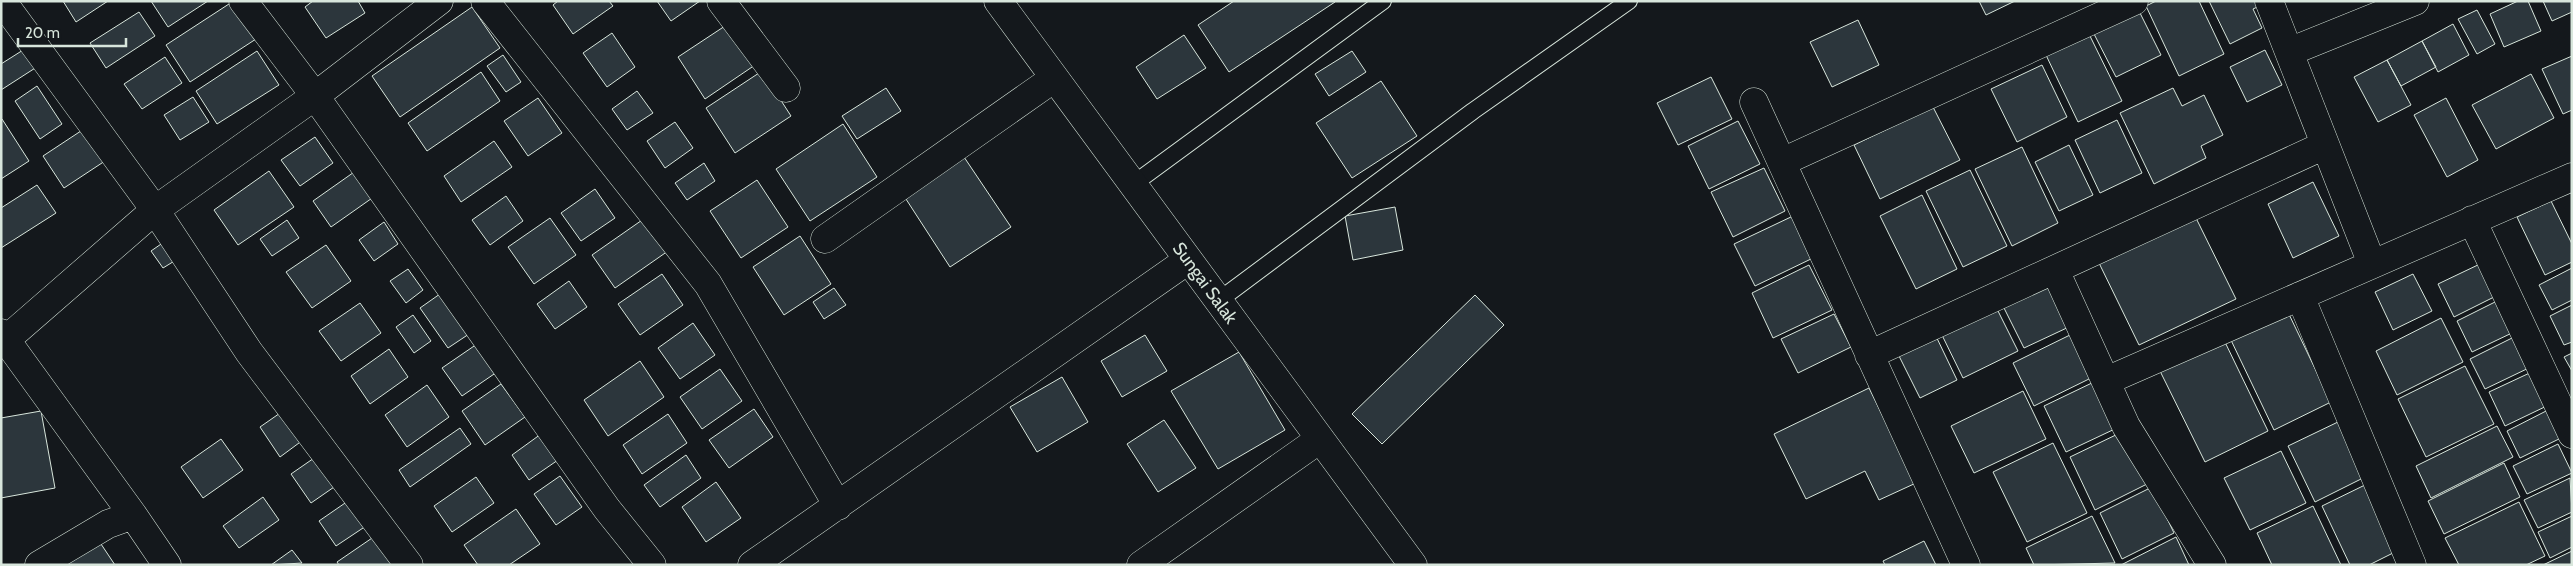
<svg xmlns="http://www.w3.org/2000/svg" width="2573" height="566" viewBox="0 0 2573 566" font-family="Cabin,sans-serif">
  <rect width="100%" height="100%" fill="#14181c"/>
  <!-- building -->
  <path fill="#2c363c" stroke="#d8e6dc" d="M63 1H108L76 22Z
    M151 1H208L168 27Z
    M313 1H358L365 13 326 38 305 7Z
    M558 1H609L613 6 573 34 553 5Z
    M657 1H700L671 21Z
    M1234 1H1335V2L1229 72 1198 25Z
    M1979 1H2015L1986 15Z
    M2156 1H2199L2224 54 2179 76 2146 6Z
    M2209 1H2265L2266 3 2253 9 2262 28 2230 44Z
    M2518 1H2528L2541 31 2504 47 2490 14Z
    M2543 1H2572V12L2552 21Z
    M232 2 256 39 190 82 166 45Z
    M472 7 500 48 400 117 372 76Z
    M2477 10 2495 44 2477 54 2458 19Z
    M2139 11 2161 55 2116 77 2093 32Z
    M139 12 155 36 106 68 90 43Z
    M1858 20 1879 65 1832 87 1810 42Z
    M728 24 755 65 705 99 678 57Z
    M2453 24 2469 55 2438 72 2422 41Z
    M2088 32 2122 101 2078 122 2045 53Z
    M612 33 635 67 607 87 583 53Z
    M1184 35 1206 68 1157 99 1136 67Z
    M2422 41 2436 67 2401 86 2387 60Z
    M31 45 43 63 1 90V64Z
    M2265 50 2282 85 2247 102 2230 67Z
    M257 51 279 85 217 124 196 91Z
    M1352 51 1366 72 1329 96 1315 74Z
    M503 55 521 82 506 92 487 66Z
    M2572 56V110L2563 114 2542 69Z
    M165 57 182 83 142 109 124 84Z
    M2387 60 2411 105 2378 122 2354 77Z
    M2042 65 2067 117 2017 142 1991 89Z
    M762 71 791 116 735 153 706 108Z
    M481 72 500 101 427 151 408 123Z
    M2531 74 2554 118 2496 149 2472 105Z
    M1711 77 1732 119 1678 145 1657 103Z
    M1381 81 1417 136 1352 178 1316 123Z
    M37 86 62 124 40 139 15 101Z
    M886 88 901 111 857 139 842 116Z
    M2173 88 2182 106 2204 95 2223 135 2201 146 2206 158 2154 184 2120 113Z
    M637 91 653 113 627 130 612 109Z
    M193 97 209 122 180 140 164 115Z
    M538 98 562 133 528 156 504 121Z
    M2446 98 2478 160 2447 177 2414 115Z
    M1933 107 1960 160 1880 199 1854 145Z
    M2 119 29 161 1 179V120Z
    M2117 120 2142 173 2100 193 2075 140Z
    M1738 121 1760 164 1709 189 1688 146Z
    M675 122 693 148 665 168 647 141Z
    M843 124 877 177 810 221 776 169Z
    M90 125 111 157 64 188 43 156Z
    M315 137 333 163 300 186 281 160Z
    M494 141 512 167 461 202 444 176Z
    M2069 145 2093 195 2059 211 2035 162Z
    M2022 147 2058 223 2012 246 1975 169Z
    M964 157 1011 227 950 267 904 196Z
    M704 163 715 181 687 200 675 183Z
    M1764 168 1785 211 1733 237 1711 192Z
    M357 170 375 196 331 227 313 201Z
    M1970 170 2007 246 1963 267 1926 191Z
    M269 171 294 207 238 245 214 210Z
    M757 180 788 227 741 258 710 211Z
    M2313 182 2339 236 2293 258 2268 204Z
    M37 185 56 213 1 248V208Z
    M595 189 615 218 581 241 561 213Z
    M1922 195 1957 269 1916 289 1880 216Z
    M506 196 523 221 490 245 472 220Z
    M2551 201 2572 244V262L2545 275 2517 217Z
    M1395 207 1403 250 1353 260 1345 216Z
    M1793 216 1813 258 1755 286 1734 244Z
    M2195 216 2236 299 2139 345 2099 263Z
    M550 218 576 255 534 284 508 247Z
    M645 218 668 251 615 288 592 255Z
    M287 220 299 238 272 256 260 239Z
    M384 222 398 244 374 261 359 240Z
    M800 236 831 284 784 315 753 267Z
    M164 242 176 260 163 268 151 251Z
    M326 245 351 281 312 308 286 272Z
    M2482 263 2498 295 2454 317 2438 284Z
    M1809 265 1832 310 1773 338 1752 293Z
    M2572 268V300L2552 310 2539 285Z
    M408 269 423 290 406 303 390 281Z
    M662 274 683 305 640 335 618 304Z
    M2413 274 2432 311 2393 330 2375 292Z
    M2048 278 2071 326 2024 348 2001 302Z
    M569 281 587 307 555 329 537 304Z
    M834 288 846 305 824 319 813 302Z
    M447 289 475 330 448 348 420 308Z
    M1475 295 1504 325 1382 444 1352 414Z
    M2499 300 2514 332 2472 352 2457 321Z
    M360 303 381 333 341 361 319 331Z
    M1994 303 2018 351 1963 378 1939 329Z
    M2572 305V342L2564 345 2550 316Z
    M2286 308 2331 402 2274 430 2229 336Z
    M1834 314 1851 347 1798 373 1781 339Z
    M413 315 431 341 414 353 396 327Z
    M2441 318 2463 362 2397 395 2376 351Z
    M693 323 715 355 680 379 658 348Z
    M1934 332 1957 380 1920 398 1896 350Z
    M2072 334 2093 377 2034 406 2013 363Z
    M2520 334 2535 365 2485 389 2470 359Z
    M1145 335 1167 371 1122 397 1101 361Z
    M2223 338 2268 431 2205 462 2159 369Z
    M477 344 497 372 462 396 442 368Z
    M389 349 408 377 370 404 351 376Z
    M1239 352 1285 430 1218 469 1171 391Z
    M2572 353V371L2564 357Z
    M640 361 664 397 608 436 584 400Z
    M2465 366 2494 424 2426 457 2398 399Z
    M720 369 742 401 702 429 680 397Z
    M2536 370 2553 403 2505 426 2489 392Z
    M1062 377 1088 422 1037 452 1010 407Z
    M2096 381 2119 427 2066 452 2044 406Z
    M501 384 525 417 485 445 462 411Z
    M427 385 449 417 407 447 385 415Z
    M1869 388 1916 483 1879 500 1865 471 1806 499 1774 434Z
    M2023 391 2046 439 1974 473 1951 426Z
    M754 409 773 437 729 468 709 440Z
    M2550 409 2563 437 2520 458 2507 431Z
    M41 411 55 488 1 498V418Z
    M283 411 303 440 280 457 260 427Z
    M668 414 687 443 642 474 623 445Z
    M1164 420 1196 468 1158 492 1127 444Z
    M2340 421 2367 476 2315 502 2288 446Z
    M2497 426 2513 457 2431 498 2416 466Z
    M460 428 471 444 410 487 399 470Z
    M2122 432 2147 484 2095 510 2070 457Z
    M541 434 558 460 529 480 512 455Z
    M221 439 243 470 203 498 181 467Z
    M2053 443 2087 513 2027 542 1993 472Z
    M2558 444 2572 473 2527 494 2513 466Z
    M2281 451 2306 503 2250 530 2224 478Z
    M686 455 701 478 660 507 644 485Z
    M317 456 337 485 311 503 291 474Z
    M2504 463 2520 497 2444 534 2428 501Z
    M560 476 582 507 556 525 534 494Z
    M476 477 494 503 452 532 434 506Z
    M2570 478 2572 512 2538 528 2524 500Z
    M716 482 741 518 706 542 682 507Z
    M2369 483 2401 549 2369 565H2350L2322 506Z
    M2152 487 2174 533 2122 559 2100 513Z
    M263 497 279 520 239 548 223 526Z
    M348 501 366 526 336 546 319 521Z
    M2519 502 2545 556 2526 565H2459L2445 538Z
    M2313 506 2341 565H2272L2257 533Z
    M516 509 540 544 509 565H478L464 545Z
    M2092 516 2115 563 2034 565 2026 548Z
    M2572 516V547L2550 558 2538 532Z
    M375 536 395 565H339L337 562Z
    M2176 537 2189 565H2121Z
    M99 541 115 565H64Z
    M1924 541 1936 565H1885L1883 561Z
    M292 550 302 563 271 565Z
    M2572 551V565H2543Z"/>
  <g fill="none" stroke-linecap="round" stroke-linejoin="round">
    <!-- service casing -->
    <g stroke="#d8e6dc" stroke-width="18">
      <path id="service" d="M1132 185 1383 1
        M1218 301 1473 111 1629 1"/>
    </g>
    <!-- minor casing -->
    <g stroke="#d8e6dc" stroke-width="29">
      <path id="minor" d="M2 1 155 210 249 352 409 565
        M243 1 315 96 607 509 652 565
        M485 1 708 284 838 506
        M721 1 786 88
        M998 1 1413 565
        M2269 1 2372 264
        M2289 52 2415 1
        M1754 102 1966 565
        M1782 162 2134 1
        M2472 220 2572 434
        M825 239 1053 79
        M2055 270 2126 426 2212 565
        M2300 296 2412 565
        M1 333 133 515
        M1 344 155 210 315 96 439 1
        M1869 355 2325 145
        M2106 381 2572 177
        M39 565 108 524 133 515 167 565
        M752 565 1188 260
        M1141 565 1320 439"/>
    </g>
    <!-- service -->
    <use href="#service" stroke="#14181c" stroke-width="16"/>
    <!-- minor -->
    <use href="#minor" stroke="#14181c" stroke-width="28"/>
  </g>
  <g text-anchor="middle" dominant-baseline="central" stroke-width="4" stroke-linejoin="round" paint-order="stroke">
    <!-- street labels -->
    <g font-size="18" fill="#d8e6dc" stroke="#14181c">
      <text transform="translate(1205 283) rotate(54)">Sungai Salak</text>
    </g>
  </g>
  <!-- border -->
  <rect width="2573" height="566" fill="none" stroke="#d8e6dc" stroke-width="5"/>
  <!-- scale -->
  <path d="M18 38v8h108v-8" fill="none" stroke="#d8e6dc" stroke-width="2.5"/>
  <text x="25" y="38" font-size="15" fill="#d8e6dc" stroke="#14181c" stroke-width="4" paint-order="stroke">20 m</text>
</svg>
